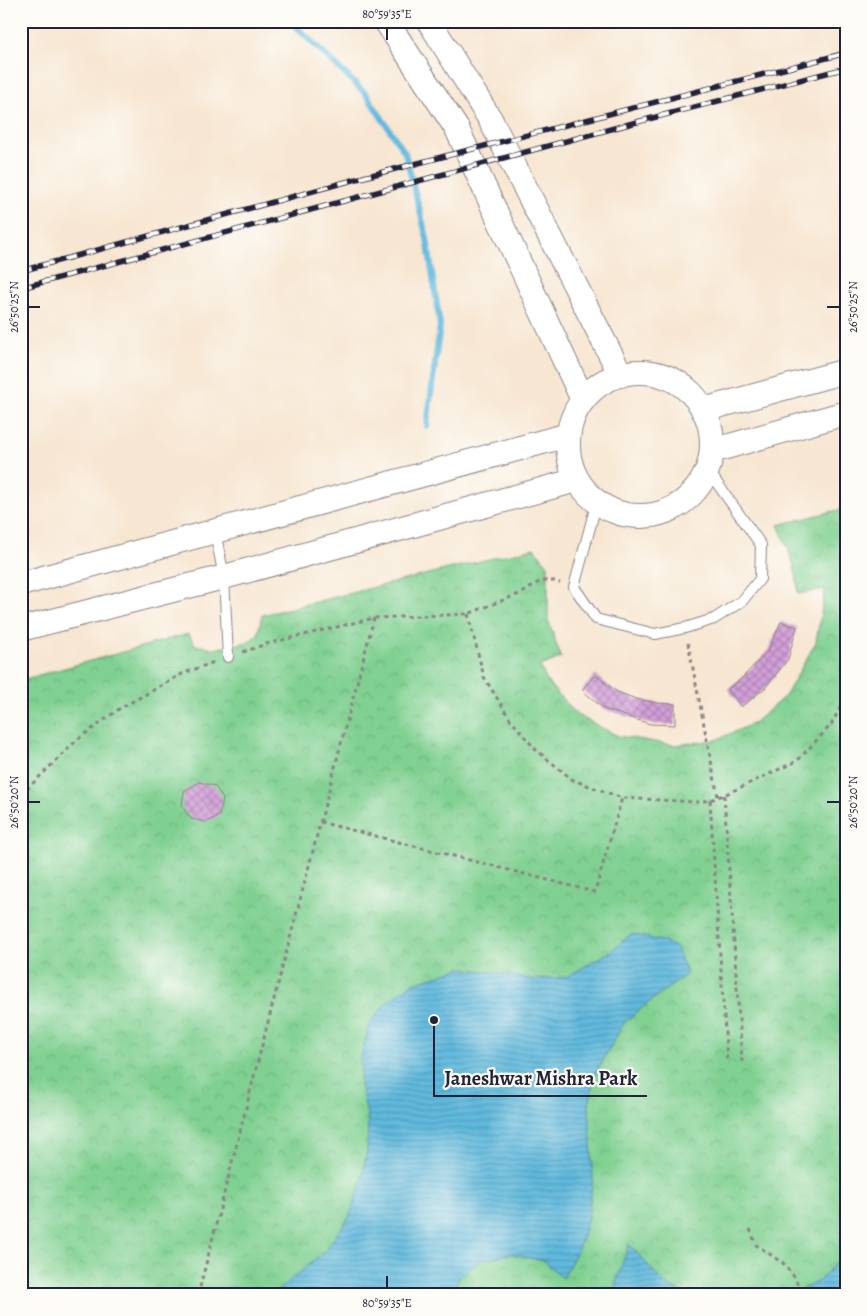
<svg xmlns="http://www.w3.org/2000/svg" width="867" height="1316" viewBox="0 0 867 1316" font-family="Alegreya,serif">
  <defs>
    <pattern id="park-crowns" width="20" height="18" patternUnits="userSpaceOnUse" patternTransform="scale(1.25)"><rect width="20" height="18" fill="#7fd091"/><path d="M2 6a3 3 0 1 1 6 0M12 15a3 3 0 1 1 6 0" fill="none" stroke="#6db27e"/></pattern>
    <pattern id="water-rules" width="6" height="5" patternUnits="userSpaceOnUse" patternTransform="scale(1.25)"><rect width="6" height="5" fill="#60b9dd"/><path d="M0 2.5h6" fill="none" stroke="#4f96b4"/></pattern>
    <pattern id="building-cross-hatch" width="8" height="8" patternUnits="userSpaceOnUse" patternTransform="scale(1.25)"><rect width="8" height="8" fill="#d29fd8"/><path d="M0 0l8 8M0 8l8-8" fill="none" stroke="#aa81b0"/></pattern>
  </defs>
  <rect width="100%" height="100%" fill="#fdfcf7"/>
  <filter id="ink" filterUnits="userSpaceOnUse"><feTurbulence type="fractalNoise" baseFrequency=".02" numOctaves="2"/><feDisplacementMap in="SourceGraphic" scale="10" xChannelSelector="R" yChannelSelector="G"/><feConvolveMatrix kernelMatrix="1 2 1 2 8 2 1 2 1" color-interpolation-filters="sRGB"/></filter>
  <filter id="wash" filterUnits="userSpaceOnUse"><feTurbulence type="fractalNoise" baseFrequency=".0096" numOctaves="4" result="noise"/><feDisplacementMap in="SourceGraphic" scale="20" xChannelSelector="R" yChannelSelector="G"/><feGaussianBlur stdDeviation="1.12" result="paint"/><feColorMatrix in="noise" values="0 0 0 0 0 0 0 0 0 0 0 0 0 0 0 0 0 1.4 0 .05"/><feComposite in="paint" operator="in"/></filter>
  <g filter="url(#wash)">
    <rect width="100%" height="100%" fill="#f7e6d1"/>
    <!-- park -->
    <path fill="url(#park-crowns)" stroke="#507966" d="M846 508V1295H21V680L188 634 196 645 214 649 248 642 258 634 262 615 534 548 548 565V619L561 658 540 666 548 683 577 715 618 736 674 745 716 740 754 723 786 695 816 642 825 589 798 594C798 570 788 547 778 525Z"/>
    <!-- water -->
    <path fill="url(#water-rules)" stroke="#416e8c" d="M631 934 662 941 677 948 687 974 648 1003 624 1023 594 1076 589 1106 593 1178 588 1218 580 1245 563 1278 544 1261 511 1254 481 1260 459 1278 451 1295H276L279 1290 325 1251 349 1217 361 1184 367 1151 368 1119 360 1084 361 1057 370 1023 387 1002 411 984 461 968 493 972 535 980 566 977 610 952Z
      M629 1244 665 1284 688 1295H612Z
      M846 1251V1295H792L820 1280Z"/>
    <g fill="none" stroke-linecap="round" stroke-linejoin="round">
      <!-- stream -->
      <path stroke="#60b9dd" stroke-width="6" d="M290 21 366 94 405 153 427 238 440 325 427 426"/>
    </g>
    <g id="blocks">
      <!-- building -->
      <path fill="url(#building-cross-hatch)" d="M781 622 797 627 788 659 765 688 741 707 728 689 741 679 768 651Z
        M595 675 617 692 636 699 658 703 675 704V725L650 724 604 709 582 690Z
        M199 782 215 786 223 799 219 816 206 822 191 819 182 806 184 791Z"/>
    </g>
  </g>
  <g filter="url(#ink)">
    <use href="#blocks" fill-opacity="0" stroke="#8c8486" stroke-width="1"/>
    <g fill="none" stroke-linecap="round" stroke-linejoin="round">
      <!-- service casing -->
      <g stroke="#8c8486" stroke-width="12">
        <path id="service" d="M597 501 574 587 596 619 655 634 685 628 714 619 742 601 760 579 761 545 707 469
          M215 531 224 577 228 657"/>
      </g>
      <!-- tertiary casing -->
      <g stroke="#8c8486" stroke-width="26">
        <path id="tertiary" d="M386 21 457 129 583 400
          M429 21 490 119 621 375
          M568 444a72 72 0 1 1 144 0a72 72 0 1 1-144 0Z
          M703 410 846 371
          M712 451 846 413
          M21 584 568 435
          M21 629 224 577 577 480"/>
      </g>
      <!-- path -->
      <path stroke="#8c8486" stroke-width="3" stroke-dasharray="4 4" stroke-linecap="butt" d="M468 614 484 677 510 719 536 750 573 780 622 798 697 802 710 800 724 795 797 761 831 725 846 697
        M688 643 718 797
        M243 652 266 644 374 618 468 614 524 592 540 581H554L560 583
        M21 795 77 740 119 709 182 674 214 662
        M724 795 742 1062
        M710 800 727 1063
        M320 822 595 892 622 798
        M750 1229 756 1245 783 1263 795 1278 802 1295
        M198 1295 268 1022 374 618"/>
      <!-- service -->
      <use href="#service" stroke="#fff" stroke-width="10"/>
      <!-- tertiary -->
      <use href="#tertiary" stroke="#fff" stroke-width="24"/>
      <!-- rail casing -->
      <g stroke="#22223b" stroke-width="5.5">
        <path id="rail" d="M21 271 364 177 846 53
          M21 288 633 123 846 68"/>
      </g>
      <!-- rail -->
      <use href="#rail" stroke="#fdfcf7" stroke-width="4" stroke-dasharray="11" stroke-linecap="butt"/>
    </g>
  </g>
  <!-- ticks -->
  <path fill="none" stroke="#22223b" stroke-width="2" d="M387 28V40M28 307H40M827 307H840M28 802H40M827 802H840M387 1276V1288"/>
  <!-- callouts -->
  <path fill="none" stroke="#22223b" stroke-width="2" d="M434 1020L434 1096H647"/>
  <circle fill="#22223b" stroke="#fdfcf7" stroke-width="2" cx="434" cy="1020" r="5"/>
  <g font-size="20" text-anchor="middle" font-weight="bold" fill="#22223b" stroke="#fdfcf7" stroke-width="4.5" stroke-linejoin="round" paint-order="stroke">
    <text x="541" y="1085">Janeshwar Mishra Park</text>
  </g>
  <!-- margin -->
  <rect width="867" height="1316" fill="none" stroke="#fdfcf7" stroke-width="55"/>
  <rect x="28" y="28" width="812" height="1260" fill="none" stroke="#22223b" stroke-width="2"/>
  <g font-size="12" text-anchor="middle" fill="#22223b">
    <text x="387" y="18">80°59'35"E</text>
    <text transform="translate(14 307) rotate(-90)" y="4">26°50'25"N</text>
    <text transform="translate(853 307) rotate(-90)" y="4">26°50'25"N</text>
    <text transform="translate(14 802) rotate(-90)" y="4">26°50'20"N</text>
    <text transform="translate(853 802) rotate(-90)" y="4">26°50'20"N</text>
    <text x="387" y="1307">80°59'35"E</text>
  </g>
</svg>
